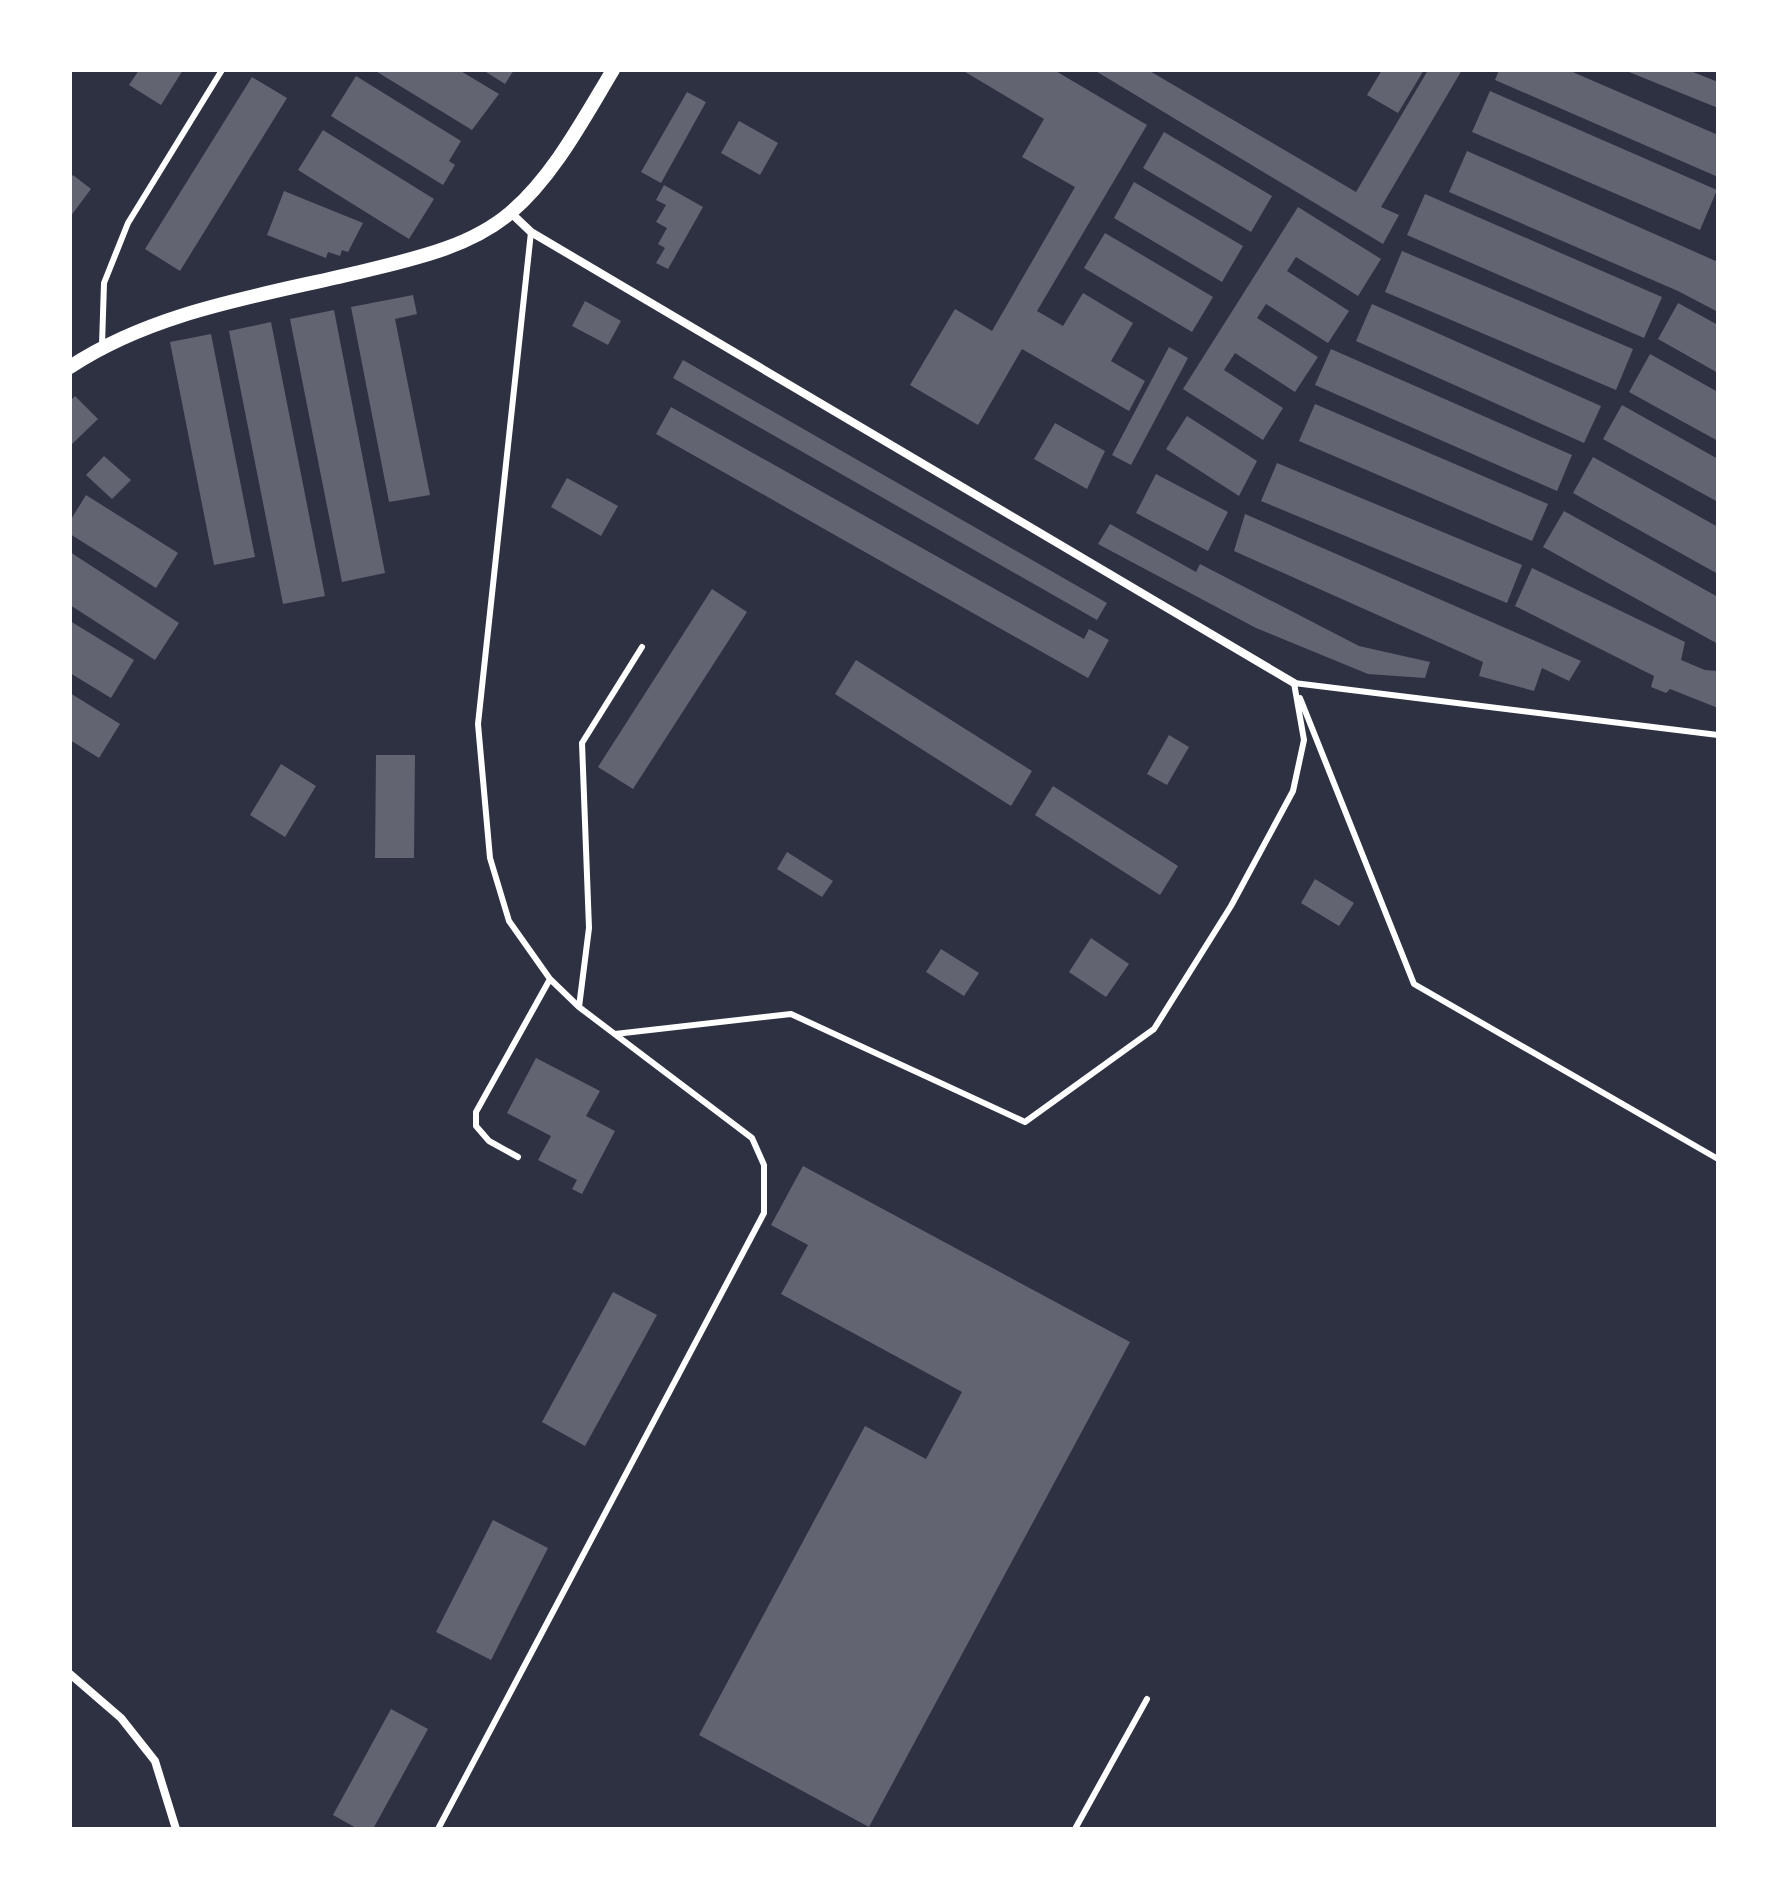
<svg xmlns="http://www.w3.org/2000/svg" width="1788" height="1899" viewBox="0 0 1788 1899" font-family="Commissioner,sans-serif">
  <rect width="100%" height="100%" fill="#2d3142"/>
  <!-- building -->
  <path fill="#626471" d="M139 70H183L161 105 129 85Z
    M374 70H459L499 94 472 130Z
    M483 70H514L505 84Z
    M962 70H1054L1147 125 1037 311 1063 326 1083 293 1133 323 1111 361 1145 381 1129 411 1022 349 978 425 910 385 955 309 992 331 1075 187 1022 157 1044 119Z
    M1094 70H1148L1356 192 1428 70H1462L1381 207 1399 215 1383 244Z
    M1382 70H1424L1398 113 1367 95Z
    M1499 70H1568L1718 135V177L1495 80Z
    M1624 70H1688L1718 82V108Z
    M356 76 461 141 449 161 455 165 443 185 331 116Z
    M252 77 287 98 180 271 145 249Z
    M1490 91 1717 190 1700 230 1472 132Z
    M687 92 706 102 661 183 641 172Z
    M739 121 778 143 760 175 721 153Z
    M323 130 434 199 409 239 298 170Z
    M1164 132 1272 196 1251 232 1143 168Z
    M1467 151 1718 262V312L1678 291 1449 192Z
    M73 175 91 189 70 217V179Z
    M1134 182 1243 246 1222 282 1114 218Z
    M664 185 703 207 668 269 656 263 665 248 658 244 667 228 656 222 666 205 656 200Z
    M284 191 363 223 348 252 342 250 340 256 328 252 326 258 267 235Z
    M1425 194 1662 297 1644 338 1407 235Z
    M1298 207 1381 259 1358 296 1296 257 1287 271 1349 311 1328 343 1266 304 1257 318 1318 357 1295 392 1235 353 1224 370 1283 408 1263 440 1183 389Z
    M1105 233 1213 297 1192 332 1084 268Z
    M1402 251 1633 349 1616 390 1385 292Z
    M413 295 417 314 395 319 430 495 389 502 351 307Z
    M585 301 621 321 608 345 572 326Z
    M1678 303 1718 325V373L1658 339Z
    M1372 304 1601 406 1584 443 1356 341Z
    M334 310 385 573 342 582 290 319Z
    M271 322 325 596 283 604 229 331Z
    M211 334 255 557 214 565 170 342Z
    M1169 347 1188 358 1131 465 1112 455Z
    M1331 349 1572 455 1557 491 1315 385Z
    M1650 354 1718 392V441L1629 392Z
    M683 360 1107 603 1097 620 673 378Z
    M75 396 98 419 70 446V401Z
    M1315 404 1548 504 1532 541 1299 441Z
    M1622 405 1718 459V502L1603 439Z
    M671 407 1084 639 1089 629 1109 640 1088 678 656 434Z
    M1187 416 1257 461 1239 496 1166 449Z
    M1055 423 1105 451 1087 489 1034 459Z
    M104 456 131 480 112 499 86 475Z
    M1593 457 1718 527V574L1573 493Z
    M1277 463 1522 565 1507 603 1261 501Z
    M1156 474 1228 512 1208 551 1136 513Z
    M567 478 618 506 601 536 551 507Z
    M86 495 178 553 156 588 70 534V521Z
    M1564 511 1718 597V644L1543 547Z
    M1245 514 1581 661 1569 681 1542 668 1534 691 1479 676 1483 662 1234 551Z
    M1110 524 1196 572 1200 564 1359 646 1430 662 1425 678 1368 674 1256 628 1098 544Z
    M70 552 179 623 155 660 70 605Z
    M1532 568 1685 642 1681 660 1705 670 1718 671V708L1670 689 1666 693 1651 687 1654 676 1515 606Z
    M712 589 747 612 633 789 598 767Z
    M70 621 134 660 111 698 70 673Z
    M856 660 1032 771 1011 806 835 694Z
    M70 693 120 724 99 758 70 740Z
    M1169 735 1189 747 1167 785 1147 774Z
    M376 755H415L414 858H375Z
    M281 764 316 786 285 837 250 815Z
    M1053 786 1178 866 1160 895 1035 815Z
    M787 852 833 881 822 897 777 869Z
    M1315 879 1354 903 1339 926 1301 903Z
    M1091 938 1129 964 1106 997 1069 972Z
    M941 949 979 973 964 996 926 972Z
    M536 1058 600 1091 586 1116 615 1131 582 1194 572 1189 577 1180 538 1160 551 1136 507 1113Z
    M803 1166 1130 1342 869 1827 699 1735 865 1426 926 1459 962 1392 781 1294 808 1245 771 1225Z
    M613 1292 657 1315 585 1446 542 1422Z
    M493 1520 548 1548 491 1660 436 1632Z
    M391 1709 428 1729 373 1829H358L333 1815Z"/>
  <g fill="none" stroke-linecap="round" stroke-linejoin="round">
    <!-- service -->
    <path stroke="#fff" stroke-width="6" d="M102 345 104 283 128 223 222 70
      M1294 683 1718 735
      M1300 698 1414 984 1718 1159
      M579 1007 589 928 582 743 642 647
      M615 1034 791 1014 1025 1122 1154 1029 1231 906 1293 791 1304 740 1294 683
      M518 1157 489 1141 476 1126V1112L550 979
      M438 1829 764 1213V1165L752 1138 579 1007 550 979 509 921 490 858 478 724 531 232
      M1075 1829 1147 1699"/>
    <!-- minor -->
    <path stroke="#fff" stroke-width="8" d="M511 213 531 232 1294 683
      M70 1674 121 1718 155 1761 176 1829"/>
    <!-- tertiary -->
    <path stroke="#fff" stroke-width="14" d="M70 367C156 310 265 295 364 271 413 259 470 247 510 213 553 177 584 118 613 70"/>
  </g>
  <!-- border -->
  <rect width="1788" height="1899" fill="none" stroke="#ffffff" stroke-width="144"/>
</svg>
